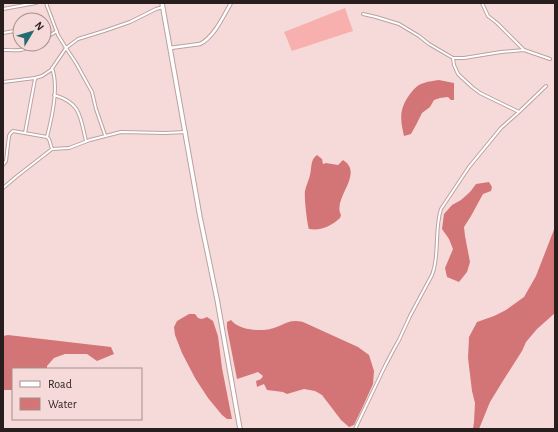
<svg xmlns="http://www.w3.org/2000/svg" width="558" height="432" viewBox="0 0 558 432" font-family="'Alegreya Sans',sans-serif">
  <rect width="100%" height="100%" fill="#f6dad9"/>
  <!-- green -->
  <path fill="#f8b0af" d="M345 8 353 31 292 51 284 32Z"/>
  <!-- water -->
  <path fill="#d37576" d="M439 80 454 83V100H451L448 97 440 98 434 100 430 107 422 113 416 125 411 134 404 136C400 119 399 109 410 94 414 89 417 85 424 83 429 81 434 81 439 80Z
    M317 155 322 159 323 164 326 163 338 165 343 160C365 174 332 198 341 215L340 218C331 226 322 231 309 229 307 223 304 197 305 191 306 185 309 180 310 175 312 167 310 160 317 155Z
    M489 182 492 187 491 191 483 194 471 216 464 227 465 236 470 262 467 272 459 282 447 277 445 268 453 249 449 239 442 229 444 214 452 205 461 200 470 192 476 184Z
    M555 227V313L537 329 526 342 522 351 501 384 490 402 479 429H473L474 422 475 403 472 391 468 358 469 337 477 322 494 316 506 310 524 297 536 276Z
    M189 314H195L198 318 202 319 207 317 213 321 218 336 222 368 232 419H227L222 415 208 398 195 378 182 353 175 335 174 327 177 321Z
    M231 320C233 322 236 325 239 326 246 330 262 331 270 329 284 326 287 318 303 322L358 347 369 355 374 371 373 384 364 404 354 425 349 427 341 420 322 395 315 391 304 389 287 394 283 392 267 390 264 384 257 387 256 381 261 379 263 376 258 372 237 379 227 328V322Z
    M8 335 111 347 114 354 97 361 87 354H65L54 358 47 366V369H13V390H3V336Z"/>
  <g fill="none" stroke-linecap="round" stroke-linejoin="round">
    <!-- minor casing -->
    <g stroke="#bba1a1" stroke-width="4">
      <path id="minor" d="M46 3 58 35 66 48 76 63 92 92 96 109 105 135
        M482 3 488 16 497 23 523 49
        M3 9 36 3
        M363 14 376 17 399 24 419 36 429 44 453 58H464L501 52 524 50 550 59
        M3 33 20 30
        M44 39 57 31
        M3 50C13 50 26 52 33 44
        M453 58 454 65 458 74 472 87 480 93 519 112
        M3 82 35 78 42 76 51 70 66 48 78 39 104 31 130 22 156 9 163 7
        M54 95C81 103 80 116 86 141
        M25 133 35 79
        M47 137C52 117 59 87 52 68
        M3 165 6 161 9 136 10 134 13 131 47 137 49 139 52 149
        M3 188 16 177 52 149 69 148 90 140 121 132 165 133 186 132
        M355 429 385 366 395 347 399 340 410 316 432 275C440 255 434 231 441 209L469 167 501 128 519 112 546 86"/>
    </g>
    <!-- tertiary casing -->
    <g stroke="#bba1a1" stroke-width="4.5">
      <path id="tertiary" d="M170 48 200 44C214 37 223 17 231 3"/>
    </g>
    <!-- primary casing -->
    <g stroke="#bba1a1" stroke-width="5.5">
      <path id="primary" d="M162 3 200 217 217 299 240 429"/>
    </g>
    <!-- minor -->
    <use href="#minor" stroke="#fff" stroke-width="2"/>
    <!-- tertiary -->
    <use href="#tertiary" stroke="#fff" stroke-width="2.5"/>
    <!-- primary -->
    <use href="#primary" stroke="#fff" stroke-width="3.5"/>
  </g>
  <!-- border -->
  <rect width="558" height="432" fill="none" stroke="#271e1d" stroke-width="8"/>
  <!-- legend -->
  <rect x="12" y="368" width="130" height="52" fill="#f6dad9" stroke="#a38f8e"/>
  <rect x="20" y="381" width="20" height="6" fill="#ffffff" stroke="#a38f8e"/>
  <text x="48" y="388" font-size="12" fill="#271e1d">Road</text>
  <rect x="20" y="398" width="20" height="12" fill="#d37576" stroke="#a38f8e"/>
  <text x="48" y="408" font-size="12" fill="#271e1d">Water</text>
  <!-- north arrow -->
  <g transform="translate(32 32) rotate(52)"><circle r="19" fill="#f6dad9" stroke="#a38f8e"/>
  <path d="M0-3L7 15L0 10L-7 15Z" fill="#216d71"/>
  <text y="-6" font-size="11" font-weight="bold" text-anchor="middle" fill="#271e1d">N</text>
  </g>
</svg>
